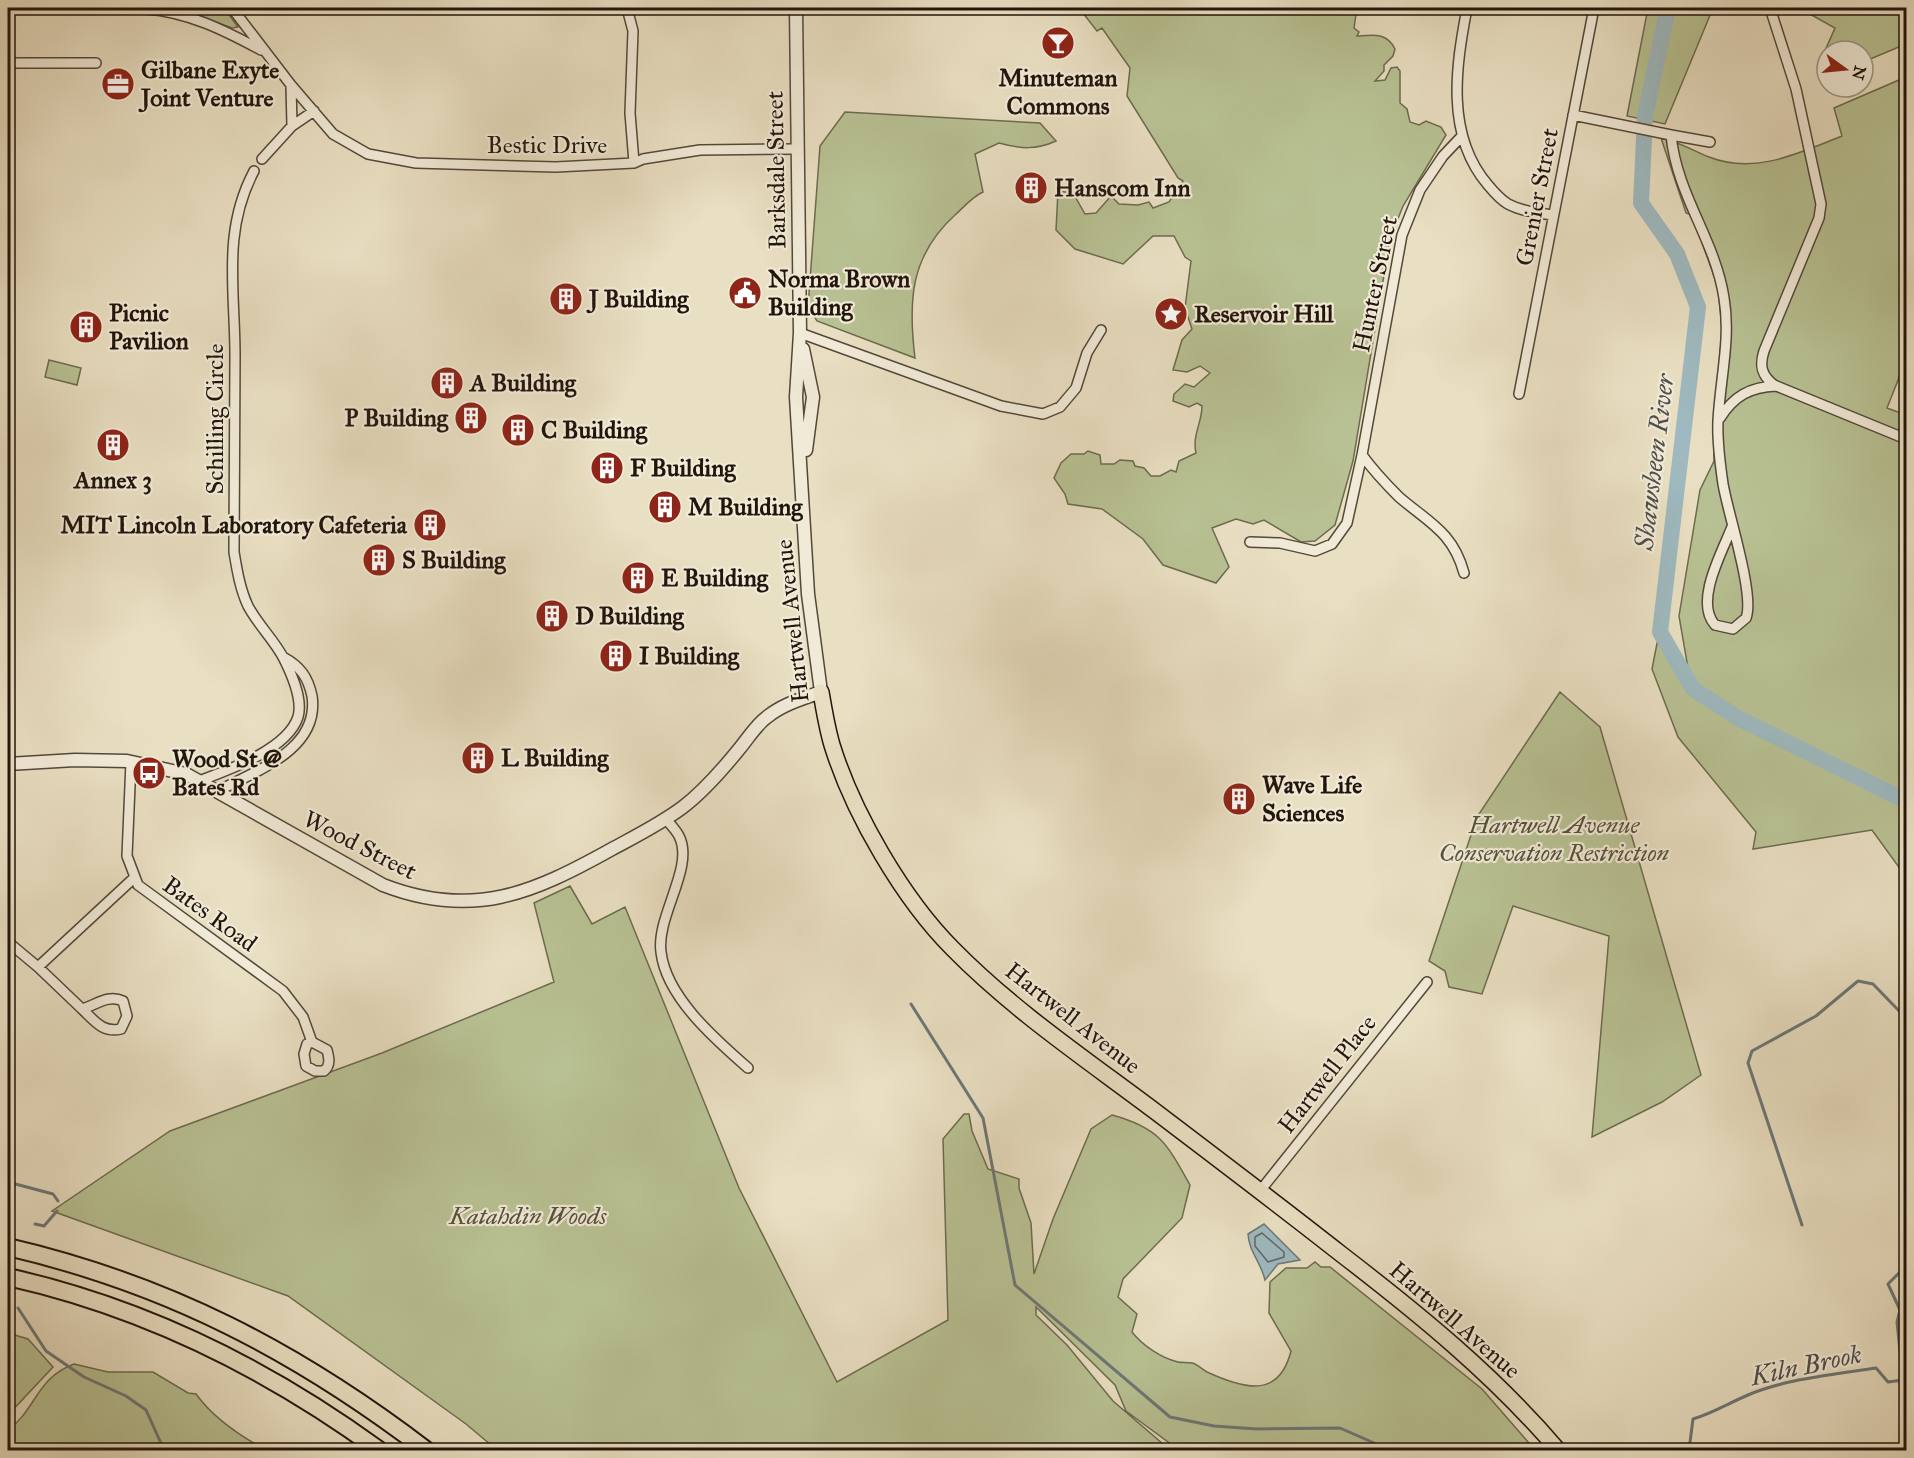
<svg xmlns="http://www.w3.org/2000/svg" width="1914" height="1458" viewBox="0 0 1914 1458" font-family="'IM FELL Great Primer',serif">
  <rect width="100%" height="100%" fill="#e9dfc2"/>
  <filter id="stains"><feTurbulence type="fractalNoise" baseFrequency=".00333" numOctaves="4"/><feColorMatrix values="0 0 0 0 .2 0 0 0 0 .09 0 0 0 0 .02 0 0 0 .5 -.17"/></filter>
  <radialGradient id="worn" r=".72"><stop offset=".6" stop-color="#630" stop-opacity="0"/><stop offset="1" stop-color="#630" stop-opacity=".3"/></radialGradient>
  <!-- green -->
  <path fill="#b8c193" stroke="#6c6b50" stroke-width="1.5" d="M177 8H224L238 27 232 28Z
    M1079 8H1360L1356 14 1354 28 1359 32 1357 36C1373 35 1387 32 1395 49L1393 56 1384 65V71L1375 81 1385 80 1391 68 1397 67 1400 71V103L1407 109 1410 122 1419 125 1426 121 1441 127 1446 135 1403 206 1390 239 1353 461 1335 525 1315 541 1301 542 1264 520 1253 524 1236 519 1212 528 1229 567 1216 583 1163 565 1143 539 1102 509 1068 504 1065 494 1054 478 1061 463 1071 454H1084L1088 451 1100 455 1101 464H1114L1120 460 1133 461 1135 466 1144 468 1151 476H1160L1171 470 1176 472 1179 461 1196 453C1192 435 1202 423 1202 406L1197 403 1189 407 1173 401 1174 394 1185 384 1194 387 1210 373 1200 366 1187 372 1173 370 1182 340 1192 329 1185 308 1191 261 1185 257 1174 236H1153L1123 264 1075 249 1056 230 1058 191 1073 193 1085 214 1096 213 1111 196 1119 204 1138 205 1149 202 1153 208 1169 202 1183 181 1178 178 1127 96 1130 68 1102 28 1097 31Z
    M1648 8H1713L1665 124 1627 116Z
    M1799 8H1906V44L1868 60H1863V51H1827V56L1823 55 1835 28Z
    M1906 77V360L1887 408 1906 415V877L1872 830 1753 849 1756 832 1678 737 1652 669 1662 618 1683 671 1688 668 1679 616 1700 490 1714 461V421L1722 330 1718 287 1692 215 1686 213 1661 138C1679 142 1692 150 1709 157 1755 175 1799 153 1842 136L1834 108Z
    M845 112 1040 123 1056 141C1036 150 1021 149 999 143L975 154 983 192C972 197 964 207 955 215 910 256 908 301 915 358L817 321 808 307 820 146Z
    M49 360 81 368 77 385 45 377Z
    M1560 692 1600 727 1701 1075 1662 1102 1592 1137 1609 936 1513 906 1482 994 1449 987 1445 971 1429 961 1477 817Z
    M570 886 592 924 625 907 739 1188 837 1382 948 1320 943 1139 964 1114H969L972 1131 988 1169 1019 1179V1188L1031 1223 1034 1274 1053 1219 1091 1129 1112 1115C1160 1128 1167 1144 1190 1185L1182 1218 1123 1279 1118 1297 1137 1314 1132 1332C1142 1345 1161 1358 1178 1362 1182 1363 1187 1362 1192 1363 1197 1364 1202 1369 1207 1372 1244 1389 1279 1399 1291 1351L1269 1313 1270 1282 1286 1268H1307L1315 1262 1321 1267H1330L1482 1389 1535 1450H1179L1126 1411 1115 1385 1036 1307V1315L1067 1345 1113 1401 1170 1450H497L466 1424 288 1296 52 1211 170 1131 382 1053 554 982 534 903Z
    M8 1333 28 1339 53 1367 8 1415Z
    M74 1364 108 1372H153L188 1393 196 1394C214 1419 240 1436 266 1450H8V1430C36 1410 36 1378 74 1364Z"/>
  <!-- water -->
  <path fill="#9eb9bf" stroke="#6c7777" stroke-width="1.5" d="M1264 1224 1300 1260 1278 1264 1265 1280C1261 1262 1249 1252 1248 1234Z"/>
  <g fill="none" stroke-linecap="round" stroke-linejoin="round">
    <!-- shore -->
    <path stroke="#606766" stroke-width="1.5" d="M1262 1233 1284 1252V1257L1268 1262 1255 1246V1237Z"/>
    <!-- stream -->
    <path stroke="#6c7777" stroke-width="3" d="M911 1004 983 1118 1015 1285 1170 1417 1214 1426 1257 1429 1340 1428 1390 1450
      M8 1182 53 1194 58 1201
      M35 1224 44 1226 57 1211
      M1802 1225 1748 1063 1752 1051 1816 1016 1858 981 1873 984 1906 1018
      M18 1308 46 1351 84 1377 126 1396 146 1410 164 1450
      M1689 1450 1693 1419C1713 1413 1729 1403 1748 1395 1785 1379 1836 1374 1876 1368L1888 1382 1903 1380 1897 1322 1900 1310 1888 1284 1906 1266"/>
    <!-- river -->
    <path stroke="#9eb9bf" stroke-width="16" d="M1668 8 1645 116 1641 203 1677 254 1698 307 1660 632 1693 689 1738 718 1906 801"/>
    <!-- minor casing -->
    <g stroke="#53483a" stroke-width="12">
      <path id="minor" d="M232 8 291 85 333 134 368 154 416 163 556 167 634 163 643 159 700 150 796 149
        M627 8 633 31 630 113 634 163
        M1467 8C1456 66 1445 135 1488 185 1493 191 1501 200 1508 204 1521 211 1538 213 1553 215
        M1770 8 1796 89 1821 204 1819 218 1764 351C1759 366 1762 376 1774 385L1906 439
        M146 9C188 12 224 30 261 50
        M8 63H96
        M1573 115 1671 135
        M292 126 314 111
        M1461 137 1443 156 1420 190 1402 235 1362 455C1373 470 1386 484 1399 497 1428 522 1453 532 1464 573
        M1710 142 1671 135C1677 196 1715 239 1724 298 1731 339 1720 380 1718 421 1717 443 1720 463 1723 484 1728 514 1755 595 1746 618L1733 629 1715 625C1694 602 1722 552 1732 527
        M262 159 292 126 291 85
        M800 333 1001 406 1043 414 1060 407 1076 388 1087 353 1101 330
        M1519 394 1594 8
        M1720 418C1734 396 1750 387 1776 386
        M1250 542 1280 543 1315 551 1332 544 1347 523 1362 455
        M131 762 127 856 138 885 283 991 303 1017 312 1042 307 1044 304 1054 306 1066 315 1071H324C331 1065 329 1058 327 1050L312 1042
        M199 781C228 770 287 750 298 717 303 699 292 675 284 659 275 641 258 625 248 606 240 589 237 570 234 552 234 486 235 421 235 355 235 290 222 231 254 171
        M218 791C255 771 320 750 312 696 308 677 300 666 283 657
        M665 818C670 824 676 830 679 836 695 867 656 916 661 952 666 997 716 1040 748 1068
        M8 942 38 967
        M82 1009C95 1021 102 1033 121 1029L127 1016 123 1001C108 994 96 1005 82 1009L38 967 135 877
        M1260 1191 1427 982"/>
    </g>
    <!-- tertiary casing -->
    <g stroke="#53483a" stroke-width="15">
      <path id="tertiary" d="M803 349 813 397 806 450
        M8 764 75 760 127 761 186 774 383 885C473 920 533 893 612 849 636 836 662 823 683 807 704 791 723 769 740 748 749 737 756 725 767 717 783 704 802 699 821 692L808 594 796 397 800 333 796 8"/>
    </g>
    <!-- primary casing -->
    <g stroke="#21150c" stroke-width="18">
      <path id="primary" d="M821 692C824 710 827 728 832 745 853 813 903 899 953 949 1014 1011 1087 1060 1156 1112 1218 1159 1280 1206 1341 1254 1419 1314 1494 1375 1558 1450"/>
    </g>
    <!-- motorway casing -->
    <g stroke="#21150c" stroke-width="20">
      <path id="motorway" d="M8 1247C167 1284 296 1351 426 1450
        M8 1277C142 1307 268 1369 379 1450"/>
    </g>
    <!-- minor -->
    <use href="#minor" stroke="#f1ead7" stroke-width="9"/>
    <!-- tertiary -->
    <use href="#tertiary" stroke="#f1ead7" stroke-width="12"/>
    <!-- primary -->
    <use href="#primary" stroke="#e9dfc2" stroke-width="15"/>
    <!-- motorway -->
    <use href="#motorway" stroke="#e9dfc2" stroke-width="16"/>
  </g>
  <!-- icons -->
  <defs>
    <g id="bar-disc" transform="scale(1.725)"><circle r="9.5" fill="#8f2418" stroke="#f1ead7"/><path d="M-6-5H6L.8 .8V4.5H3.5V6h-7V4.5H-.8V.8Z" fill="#fff"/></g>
    <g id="office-disc" transform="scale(1.725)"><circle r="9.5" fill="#8f2418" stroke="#f1ead7"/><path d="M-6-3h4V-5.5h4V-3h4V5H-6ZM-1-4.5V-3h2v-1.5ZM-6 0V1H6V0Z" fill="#fff"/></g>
    <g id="building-disc" transform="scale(1.725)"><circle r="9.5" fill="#8f2418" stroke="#f1ead7"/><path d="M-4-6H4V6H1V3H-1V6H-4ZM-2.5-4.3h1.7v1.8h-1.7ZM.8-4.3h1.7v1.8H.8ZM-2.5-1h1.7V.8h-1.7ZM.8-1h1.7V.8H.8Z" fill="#fff"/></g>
    <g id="civic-disc" transform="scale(1.725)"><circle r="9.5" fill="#8f2418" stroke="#f1ead7"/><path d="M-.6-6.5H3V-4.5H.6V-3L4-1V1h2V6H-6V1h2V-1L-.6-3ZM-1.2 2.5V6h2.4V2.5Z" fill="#fff"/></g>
    <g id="sight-disc" transform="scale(1.725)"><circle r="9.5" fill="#8f2418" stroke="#f1ead7"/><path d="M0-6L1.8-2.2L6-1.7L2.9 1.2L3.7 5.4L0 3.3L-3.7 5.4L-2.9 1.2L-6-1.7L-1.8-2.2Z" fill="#fff"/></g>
    <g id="bus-disc" transform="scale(1.725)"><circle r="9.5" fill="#8f2418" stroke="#f1ead7"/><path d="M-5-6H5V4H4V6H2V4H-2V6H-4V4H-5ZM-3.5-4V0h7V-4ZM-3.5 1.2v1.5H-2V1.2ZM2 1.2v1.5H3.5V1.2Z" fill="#fff"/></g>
  </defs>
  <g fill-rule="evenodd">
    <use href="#bar-disc" x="1058" y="43"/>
    <use href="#office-disc" x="118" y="84"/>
    <use href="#building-disc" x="1031" y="188"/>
    <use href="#civic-disc" x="745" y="293"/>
    <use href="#building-disc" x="566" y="299"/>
    <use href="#sight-disc" x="1171" y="314"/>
    <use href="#building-disc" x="86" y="327"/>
    <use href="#building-disc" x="447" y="383"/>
    <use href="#building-disc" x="471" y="418"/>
    <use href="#building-disc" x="518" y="430"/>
    <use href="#building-disc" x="113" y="445"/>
    <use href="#building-disc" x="607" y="468"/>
    <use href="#building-disc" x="665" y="507"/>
    <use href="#building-disc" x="430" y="525"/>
    <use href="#building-disc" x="379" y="560"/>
    <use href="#building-disc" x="638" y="578"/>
    <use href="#building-disc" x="552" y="616"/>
    <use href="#building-disc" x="616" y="656"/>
    <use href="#building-disc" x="478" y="758"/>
    <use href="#bus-disc" x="149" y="773"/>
    <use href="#building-disc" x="1239" y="799"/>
  </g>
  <g text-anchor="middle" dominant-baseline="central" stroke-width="4.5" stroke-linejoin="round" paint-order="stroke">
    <!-- poi labels -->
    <g font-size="24" font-weight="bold" fill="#21150c" stroke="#f1ead7" text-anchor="start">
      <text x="141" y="70">Gilbane Exyte<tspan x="141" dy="28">Joint Venture</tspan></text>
      <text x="1058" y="78" text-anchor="middle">Minuteman<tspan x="1058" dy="28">Commons</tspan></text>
      <text x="1054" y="188">Hanscom Inn</text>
      <text x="768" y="279">Norma Brown<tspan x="768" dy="28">Building</tspan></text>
      <text x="589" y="299">J Building</text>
      <text x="109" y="313">Picnic<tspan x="109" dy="28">Pavilion</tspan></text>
      <text x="1194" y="314">Reservoir Hill</text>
      <text x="470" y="383">A Building</text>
      <text x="448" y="418" text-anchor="end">P Building</text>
      <text x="541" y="430">C Building</text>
      <text x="630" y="468">F Building</text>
      <text x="113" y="480" text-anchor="middle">Annex 3</text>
      <text x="688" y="507">M Building</text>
      <text x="407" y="525" text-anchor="end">MIT Lincoln Laboratory Cafeteria</text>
      <text x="402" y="560">S Building</text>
      <text x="661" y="578">E Building</text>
      <text x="575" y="616">D Building</text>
      <text x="639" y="656">I Building</text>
      <text x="501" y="758">L Building</text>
      <text x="172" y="759">Wood St @<tspan x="172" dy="28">Bates Rd</tspan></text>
      <text x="1262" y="785">Wave Life<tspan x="1262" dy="28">Sciences</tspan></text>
    </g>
    <!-- street labels -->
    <g font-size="24" fill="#21150c" stroke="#f1ead7">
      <text x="547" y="145">Bestic Drive</text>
      <text transform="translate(776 170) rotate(-91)">Barksdale Street</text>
      <text transform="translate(1537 197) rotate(-79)">Grenier Street</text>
      <text transform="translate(1375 284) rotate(-78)">Hunter Street</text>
      <text transform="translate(215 419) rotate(-90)">Schilling Circle</text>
      <text transform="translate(792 621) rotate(-96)">Hartwell Avenue</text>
      <text transform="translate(360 845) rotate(27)">Wood Street</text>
      <text transform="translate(210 914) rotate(36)">Bates Road</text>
      <text transform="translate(1073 1018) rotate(38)">Hartwell Avenue</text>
      <text transform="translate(1327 1074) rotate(-52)">Hartwell Place</text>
      <text transform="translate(1455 1320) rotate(41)">Hartwell Avenue</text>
    </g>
    <!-- park labels -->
    <g font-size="24" font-style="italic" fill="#56513b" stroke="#f1ead7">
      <text x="1554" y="825">Hartwell Avenue<tspan x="1554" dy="28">Conservation Restriction</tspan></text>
      <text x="528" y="1216">Katahdin Woods</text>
    </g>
    <!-- water labels -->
    <g font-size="26" font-style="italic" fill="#4d4e4b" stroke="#f1ead7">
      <text transform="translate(1654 462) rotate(-83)">Shawsheen River</text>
      <text transform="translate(1806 1365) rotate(-12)">Kiln Brook</text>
    </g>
  </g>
  <!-- margin -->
  <rect width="1914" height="1458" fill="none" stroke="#e9dfc2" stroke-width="30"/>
  <rect x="9" y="9" width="1896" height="1440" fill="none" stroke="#21150c" stroke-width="3"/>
  <rect x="15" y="15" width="1884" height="1428" fill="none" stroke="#21150c" stroke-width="1.5"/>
  <!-- north arrow -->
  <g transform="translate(1845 69) rotate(105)"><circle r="28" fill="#f1ead7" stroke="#9e9586" stroke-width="1.5"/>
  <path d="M0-4.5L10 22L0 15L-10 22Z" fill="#8f2418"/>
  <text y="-9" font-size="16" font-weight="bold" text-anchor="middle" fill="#21150c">N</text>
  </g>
  <rect width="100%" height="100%" filter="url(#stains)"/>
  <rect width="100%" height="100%" fill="url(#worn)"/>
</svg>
